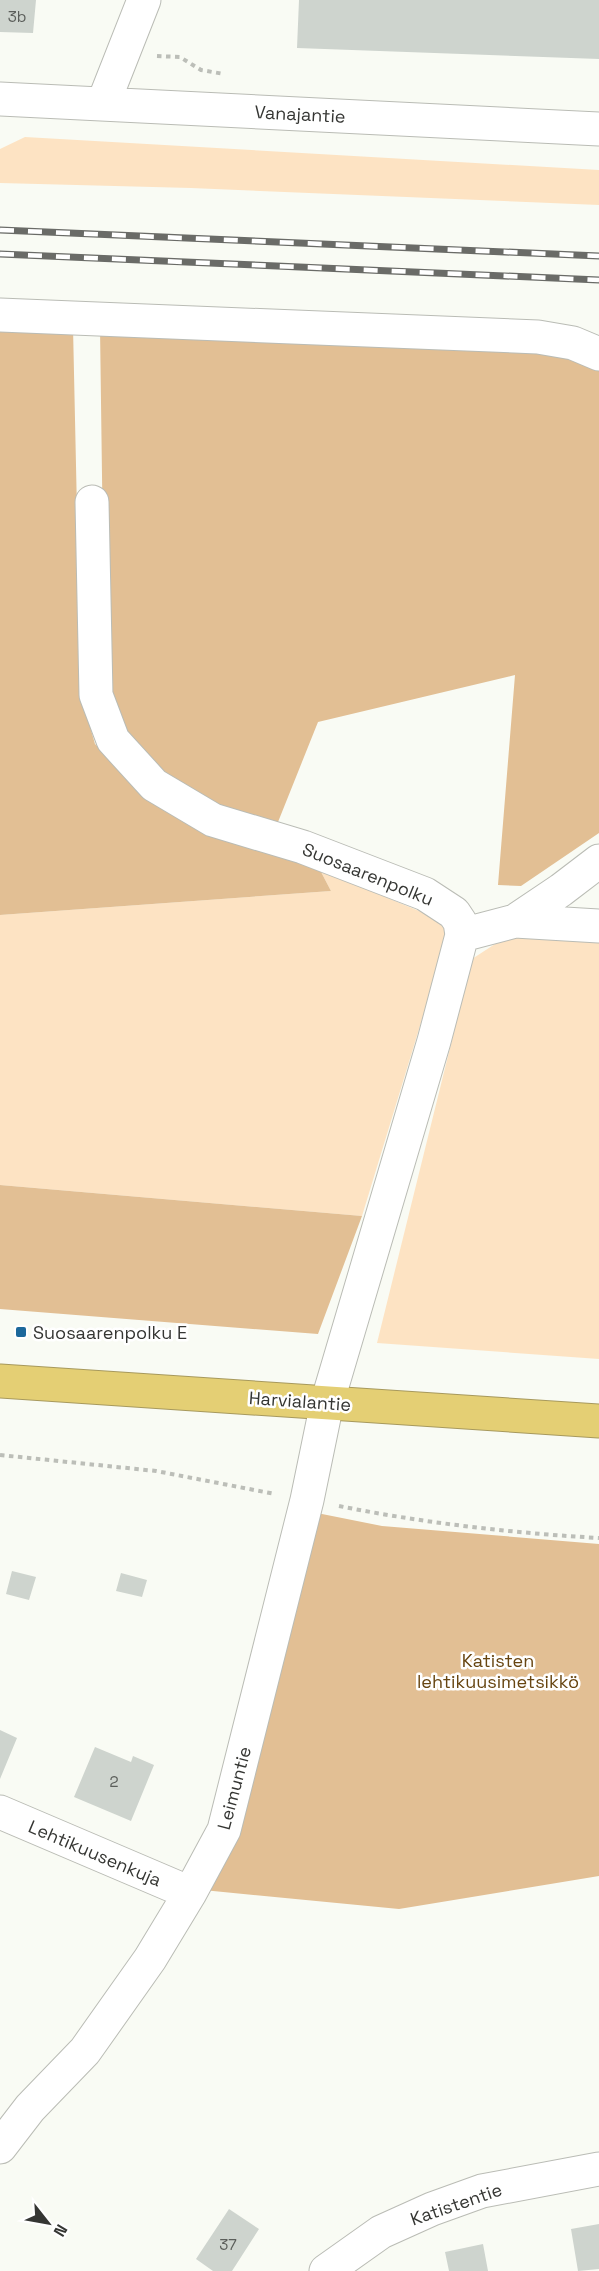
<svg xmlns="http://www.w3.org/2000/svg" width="599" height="2271" viewBox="0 0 599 2271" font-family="'Space Grotesk',sans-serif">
  <rect width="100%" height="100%" fill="#f9fbf4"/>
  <!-- green -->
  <path fill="#fde3c3" d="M25 137 599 170V205L191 188 0 183V149Z
    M320 870 436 918 448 934 362 1216 0 1185V915L331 891Z
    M515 931 599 938V1359L377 1343 472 959Z"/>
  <!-- forest -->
  <path fill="#e2bf94" d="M0 325 73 327 81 695 95 744 147 795 206 832 320 870 331 891 0 915Z
    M100 328 599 355V833L521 886 498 885 515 675 318 722 274 832 216 811 120 739 105 695Z
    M0 1185 362 1216 318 1334 0 1309Z
    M312 1512 382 1526 599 1544V1876L399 1909 203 1890Z"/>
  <!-- building -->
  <path fill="#ced4ce" d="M0 0H36L33 33 0 32Z
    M299 0H599V59L297 48Z
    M12 1571 36 1577 29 1600 6 1594Z
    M121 1573 147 1580 142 1597 116 1591Z
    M0 1730 17 1738 0 1779Z
    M95 1747 131 1762 133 1756 154 1765 131 1821 74 1797Z
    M229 2209 259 2229 232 2271H213L196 2259Z
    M599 2224V2269L578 2271 571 2229Z
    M483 2244 488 2271H449L445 2252Z"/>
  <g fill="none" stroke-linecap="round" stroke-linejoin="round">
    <!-- minor casing -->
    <g stroke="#babcb5" stroke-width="35">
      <path id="minor" d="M0 99 599 129
        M103 104 144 0
        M0 315 538 337 573 343 599 354
        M515 921 561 890 599 861
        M462 935 515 921 599 926
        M0 1812 190 1893
        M0 2147 30 2108 85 2051 150 1959 190 1893 224 1830 307 1500 327 1403 434 1041 462 935 460 922 454 913 425 894 303 847 213 820 154 785 113 740 96 695 92 502
        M326 2271 381 2232 432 2209 482 2191 599 2169"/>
    </g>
    <!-- highway casing -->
    <g stroke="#a7995d" stroke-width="35">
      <path id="highway" d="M0 1381 599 1421"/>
    </g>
    <!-- path -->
    <path stroke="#bcbeb8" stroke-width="4" stroke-dasharray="4.5 4.5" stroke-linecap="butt" d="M157 56 180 57 201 70 224 74
      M0 1455 156 1471 275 1494
      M339 1506C424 1523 512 1533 599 1538"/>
    <!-- minor -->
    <use href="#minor" stroke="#fff" stroke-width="33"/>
    <!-- highway -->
    <use href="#highway" stroke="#e4cf74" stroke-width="33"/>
    <!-- rail casing -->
    <g stroke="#6a6b67" stroke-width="7">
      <path id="rail" d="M0 230 599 256
        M0 254 599 280"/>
    </g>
    <!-- rail -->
    <use href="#rail" stroke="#fff" stroke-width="4.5" stroke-dasharray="14" stroke-linecap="butt"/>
  </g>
  <!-- markers -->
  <rect fill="#1c689b" stroke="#fff" stroke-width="2" x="15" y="1326" width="12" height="12" rx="3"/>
  <g text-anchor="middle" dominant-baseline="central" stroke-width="5" stroke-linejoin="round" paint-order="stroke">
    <!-- number labels -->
    <g font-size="15" fill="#5b5e5a">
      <text x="17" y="16">3b</text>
      <text x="114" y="1781">2</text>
      <text x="228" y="2244">37</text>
    </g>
    <!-- street labels -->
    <g font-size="18" fill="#353633" stroke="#fff">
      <text transform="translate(300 114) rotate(3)">Vanajantie</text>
      <text transform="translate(368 874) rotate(22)">Suosaarenpolku</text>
      <text transform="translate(300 1401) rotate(4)">Harvialantie</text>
      <text transform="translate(234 1788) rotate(-75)">Leimuntie</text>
      <text transform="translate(95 1853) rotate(23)">Lehtikuusenkuja</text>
      <text transform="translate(456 2204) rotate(-19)">Katistentie</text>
    </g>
    <!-- poi labels -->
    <g font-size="18" fill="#353633" stroke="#fff" text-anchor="start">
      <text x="33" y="1332">Suosaarenpolku E</text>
    </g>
    <!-- park labels -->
    <g font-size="18" fill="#674511" stroke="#fff">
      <text x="498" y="1660">Katisten<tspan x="498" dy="21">lehtikuusimetsikkö</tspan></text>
    </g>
  </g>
  <!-- north arrow -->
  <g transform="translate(48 2223) rotate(121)" stroke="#ffffff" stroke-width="4.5" paint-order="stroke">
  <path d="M0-4.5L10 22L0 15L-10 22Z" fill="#353633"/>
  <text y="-9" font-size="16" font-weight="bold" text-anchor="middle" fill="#353633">N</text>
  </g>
</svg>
